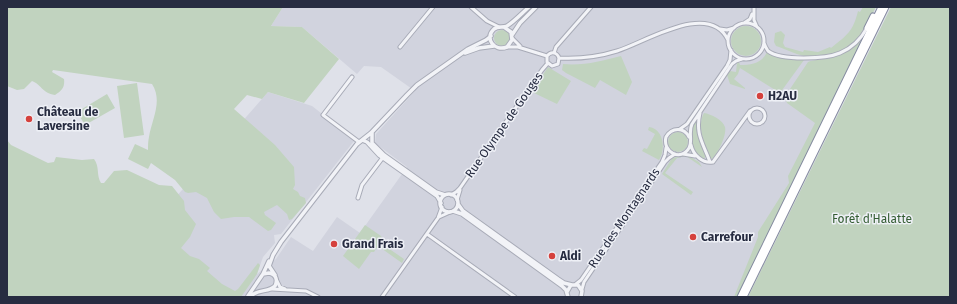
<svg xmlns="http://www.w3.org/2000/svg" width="957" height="304" viewBox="0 0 957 304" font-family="'Fira Sans',sans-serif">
  <rect width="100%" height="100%" fill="#dfe1e9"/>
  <!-- built -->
  <path fill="#d1d3de" d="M283 7H876L735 297H237L139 239 268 92 312 106 321 113V115L354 141 281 234 274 235 275 243 263 257 257 274 276 259 291 237 313 251 337 217 360 233 407 167 375 143 376 134 415 91 381 67 364 66 357 74 302 27 271 26Z"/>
  <!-- green -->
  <path fill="#c1d3bf" d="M7 7H283L271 26 302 27 339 59 304 103 268 92 262 99 247 95 234 109 275 145 294 167 295 185 293 189 298 192 300 196 305 198 306 203 292 219 289 220 287 214 277 205 264 212 265 215 276 223 271 230 268 231 249 217H234L221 219 214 212 207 198 196 192 188 193 185 192 175 180 151 163 148 169 128 159 135 144 148 150C148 146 148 141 149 137 152 119 163 101 152 84L53 70 52 72 64 79C65 87 62 91 55 95 42 93 41 84 32 81L24 89 17 90 7 86Z
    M863 7H876C871 16 867 26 861 34 849 51 826 59 806 56 796 55 786 49 776 46L774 42 775 33 781 31 785 35 783 43 785 47 803 52 804 50 818 52 830 47 831 48C847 35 853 32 858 11L860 12Z
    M891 7H950V297H748Z
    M731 41a15 15 0 1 1 30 0a15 15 0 1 1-30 0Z
    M494 38a8 8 0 1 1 16 0a8 8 0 1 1-16 0Z
    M866 33 737 297H734L758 237V232L789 183 788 176 815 123 787 103 785 98 786 95 808 62C815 59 823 60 830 58 846 55 856 45 866 33Z
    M767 52C777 58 792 59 804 60L780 93 740 68 738 74 734 79 745 88V89L730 84 727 75 730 71 736 72 737 63 739 62 740 65C752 65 762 63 767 52Z
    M621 56 632 82 626 95 600 80 595 88 566 73 562 70 563 64C583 66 602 61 621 56Z
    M548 67 571 81 557 104 532 92Z
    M137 83 144 135 124 138 117 86Z
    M107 94 115 108 85 125 77 112Z
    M704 113C711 114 723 120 725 127 727 135 718 154 712 159L710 158C705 144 696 127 704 113Z
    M698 117 697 132 706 156 704 159C696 154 693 150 692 141 691 128 690 129 698 117Z
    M649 127C664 129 666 150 659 160L642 151 644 148 647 149 655 134 648 130Z
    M668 142a10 10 0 1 1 20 0a10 10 0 1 1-20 0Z
    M7 140 11 145 48 163 54 162 56 157 82 160 94 159C100 167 96 175 101 183H104L114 171 127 170 159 185 172 186 184 201 185 210 196 224 190 237 181 248 190 256 199 259 210 268 207 271 222 284 235 291 238 289 258 263 260 265 257 274 241 297H7Z
    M687 155 699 162 702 167 686 156 677 158 665 173 693 192 691 195 662 174 672 158Z
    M365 225 381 236 385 246 404 259 402 263 378 246 374 252H371L359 269 343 256Z"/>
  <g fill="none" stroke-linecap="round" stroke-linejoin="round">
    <!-- minor casing -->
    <g stroke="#a8abb7" stroke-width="5">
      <path id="minor" d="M471 7 487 21 499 27
        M754 7V20L757 27
        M744 23 750 19 752 14
        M728 41a18 18 0 1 1 36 0a18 18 0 1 1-36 0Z
        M720 29 727 30 734 28
        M512 38 520 46
        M764 43C765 46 766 48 768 51 781 61 826 59 840 53 852 48 861 39 867 28
        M400 47 433 7
        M508 47H518L547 56
        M554 53 556 47 591 7
        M547 56V62L552 66 558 64 559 58
        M547 56C551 51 557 52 559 58
        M559 58C579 59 598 57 617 51 644 43 709 0 728 40
        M352 77 323 115 359 142
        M749 116a8 8 0 1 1 16 0a8 8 0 1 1-16 0Z
        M700 113C695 134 703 143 710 162
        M680 129 687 124 727 66 730 60 731 50
        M689 137C684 127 672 127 666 137 662 152 681 162 689 148 693 141 688 132 692 124L732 64 736 61 742 59
        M691 145C693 155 703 164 713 162L750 111
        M683 154 695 156
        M451 195 456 192 460 188 542 70 548 63
        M358 198 362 185 384 156
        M457 200 460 190
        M439 217 450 212
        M427 234 515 297
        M277 281 280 287 285 289
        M576 284 581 280 662 162 665 155 666 148
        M272 289 306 291 318 297
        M582 289 584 282 665 162 669 158 675 154
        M382 297 438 218 442 207"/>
    </g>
    <!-- tertiary casing -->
    <g stroke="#a8abb7" stroke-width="5.5">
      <path id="tertiary" d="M504 27 511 32 512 40 507 47C494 52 484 38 494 29 498 26 503 28 507 26 515 21 522 13 529 7
        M512 35 520 23 536 7
        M465 53 479 48 494 46
        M372 132V143L384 155 436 192 445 195
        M362 140 367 142 379 155 437 196 441 203
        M440 203a9 9 0 1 1 18 0a9 9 0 1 1-18 0Z
        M458 204 463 211 558 279 564 283 572 285
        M453 211 462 214 562 286 566 290 568 297
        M275 275 269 266 273 255 281 242 357 144 371 133 407 95 417 85 468 49 486 40 491 36
        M567 292 571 285H578L582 291 581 297
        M248 296 263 274 269 261
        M249 297C259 288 268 293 275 286 278 280 276 274 269 273L263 274"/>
    </g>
    <!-- trunk casing -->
    <g stroke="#858ba0" stroke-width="7">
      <path id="trunk" d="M867 28 873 16
        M740 297 881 7
        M744 297 886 7"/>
    </g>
    <!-- minor -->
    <use href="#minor" stroke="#f2f3f7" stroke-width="3"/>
    <!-- tertiary -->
    <use href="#tertiary" stroke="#f2f3f7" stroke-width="3.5"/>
    <!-- trunk -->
    <use href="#trunk" stroke="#fff" stroke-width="5"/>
  </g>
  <!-- markers -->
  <g fill="#d5413d" stroke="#eef0f6" stroke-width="1.5">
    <circle cx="760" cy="96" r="4"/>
    <circle cx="29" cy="119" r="4"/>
    <circle cx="693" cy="237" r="4"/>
    <circle cx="334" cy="244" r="4"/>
    <circle cx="552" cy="256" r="4"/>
  </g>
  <g text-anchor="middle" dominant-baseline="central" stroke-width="3" stroke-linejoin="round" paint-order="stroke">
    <!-- poi labels -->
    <g font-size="12" font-weight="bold" fill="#272c41" stroke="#eef0f6" text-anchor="start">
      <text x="768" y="96">H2AU</text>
      <text x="37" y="112">Château de<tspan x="37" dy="14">Laversine</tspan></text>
      <text x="701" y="237">Carrefour</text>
      <text x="342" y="244">Grand Frais</text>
      <text x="560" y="256">Aldi</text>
    </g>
    <!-- street labels -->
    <g font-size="12" fill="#272c41" stroke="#eef0f6">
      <text transform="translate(504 125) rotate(-55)">Rue Olympe de Gouges</text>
      <text transform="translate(624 218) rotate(-56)">Rue des Montagnards</text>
    </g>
    <!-- park labels -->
    <g font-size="12" fill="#345d33" stroke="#eef0f6">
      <text x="872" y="219">Forêt d'Halatte</text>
    </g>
  </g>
  <!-- border -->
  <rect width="957" height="304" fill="none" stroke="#272c41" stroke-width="16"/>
</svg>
